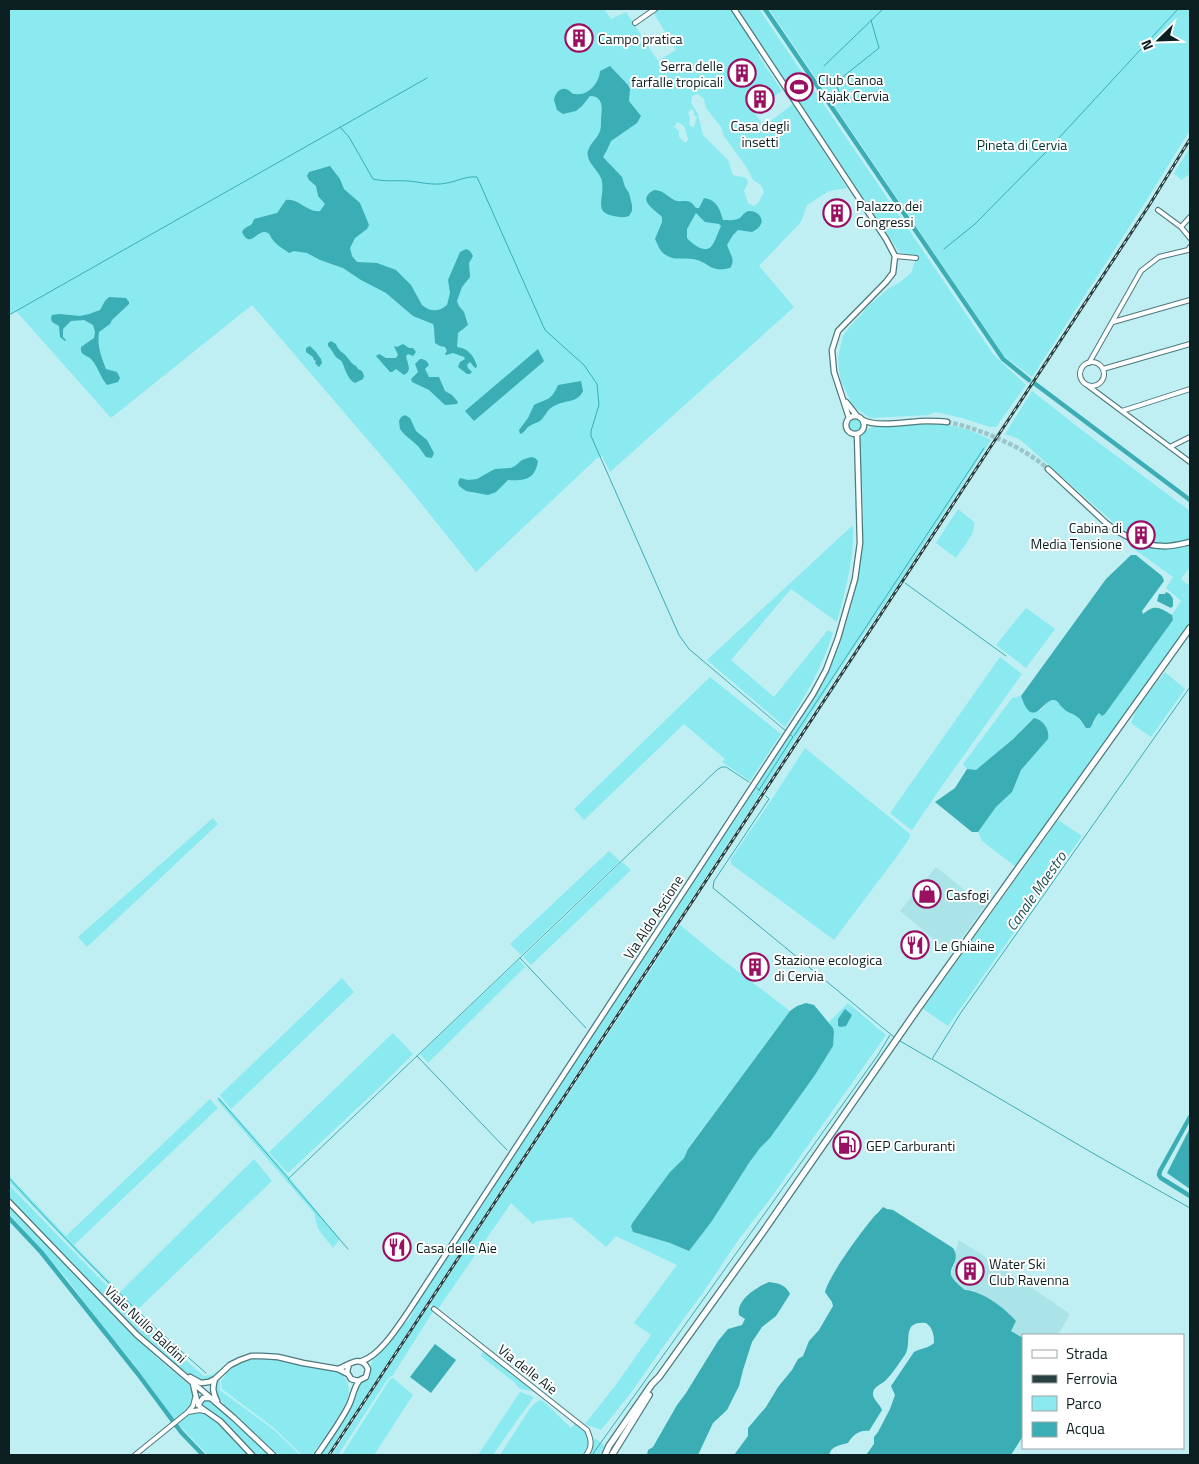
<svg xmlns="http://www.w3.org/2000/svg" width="1199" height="1464" viewBox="0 0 1199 1464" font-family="'Titillium Web',sans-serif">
  <rect width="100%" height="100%" fill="#bfeff2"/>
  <!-- built -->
  <path fill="#abe4e8" d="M936 867 985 906 965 934 949 952 900 911Z
    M959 1240 1010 1273 1070 1314 1058 1335H1023V1338L1011 1331 1016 1321 1010 1314 987 1298 973 1290H965L952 1277 951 1273 954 1264 955 1252Z"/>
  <!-- green -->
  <path fill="#8be9f0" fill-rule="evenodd" d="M9 9H604L611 19 626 12 658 61 676 50 653 12 658 9H731L760 53 758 55 782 91 753 111 764 126 793 104 847 188 829 191 807 205 801 222 759 266 794 307 610 472 602 456 596 459 476 572 408 487 252 305 111 418 16 311 9 315ZM698 94 704 99 706 108 721 127 724 136 747 168 753 180 761 185 764 192 758 203 754 206 748 203 744 191 748 182 746 178 733 175 728 160 703 135 698 114 691 103 692 96ZM692 109 694 112V115L697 117 694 127 690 126 689 124 690 118 688 112ZM677 122 684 126 688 139 687 142H684L679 137V131L674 127Z
    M737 9H759L993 354 1026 385 996 427H990L962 418 936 412 928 415 870 418 853 406 841 381 839 372 838 357 843 336 851 325 863 313 865 309 888 289 900 282 911 273 916 258 899 252Z
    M769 9H1190V130L1148 198 1032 377 1004 356Z
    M1190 148V174L1181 180 1174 173Z
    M1032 391 1087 434 1190 511V540L1164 544 1148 542 1122 530 1032 450 1019 439 1005 434Z
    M848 425a7 7 0 1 1 14 0a7 7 0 1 1-14 0Z
    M931 424C953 424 972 430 991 440L899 583 846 660 772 776 327 1455H320L353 1404 356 1389 360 1383 366 1379 373 1359 401 1327 411 1317 418 1301 527 1135C540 1120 549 1102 559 1085L713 851 731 825 741 812 748 798C769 765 793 733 812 699 842 648 860 590 863 530 864 501 861 472 859 443 859 435 867 428 875 426Z
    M958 509 974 522C976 534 962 548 956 558L936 543Z
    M853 525C855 557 845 591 837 622L791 589 731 660 774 697 828 630 833 633C822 667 805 698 785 727L707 660Z
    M1131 539C1152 552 1168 550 1190 545V567L1181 579 1190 586V622L1016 867 982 841 978 832 996 807 1012 792 1021 770 1048 739 1031 720 1012 740 976 771 967 769 963 764 1012 698 1021 696 1023 703 1040 711 1048 701 1053 700 1058 701 1063 708 1078 717 1086 728 1094 723 1097 715 1099 713 1105 714 1173 620 1172 615 1181 601 1166 588 1173 577 1130 546Z
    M1026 608 1055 629 1026 668 996 645Z
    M1000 657 1022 674 944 783 912 830 910 829 890 813Z
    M1165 672 1185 689 1151 737 1131 723 1137 708Z
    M710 677 781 734 750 781 722 762 725 759 684 724 584 820 574 809Z
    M805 748 910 834 909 839 898 855 834 940 731 864V859L774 796Z
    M213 818 218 824 87 947 78 937Z
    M1058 820 1082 836 948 1026 923 1009Z
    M609 851 620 861 521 955 510 944Z
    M622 862 631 870 531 965 523 957Z
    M680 925 719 957 790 1011 688 1148 684 1158 670 1172 633 1222V1232L670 1243 689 1251 712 1221 749 1163 760 1148 770 1138 815 1075 830 1051 833 1045 834 1032 829 1022 848 1003 886 1035 770 1199 739 1239 702 1294 668 1340 630 1394 601 1430 585 1424 615 1386 651 1335 634 1323 677 1265 616 1236 606 1247 571 1217 537 1221 533 1224 511 1203 438 1309 430 1304Z
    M519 960 525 967 428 1063 420 1054Z
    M342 978 354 992 231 1109 220 1095Z
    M393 1033 413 1054 382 1085 288 1173 269 1152Z
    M218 1097 220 1098 280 1166 340 1239 333 1248 318 1229 314 1213 217 1100Z
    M210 1099 218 1108 74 1245 120 1292 254 1159 272 1181 135 1312 9 1182V1176L66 1236Z
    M9 1185C72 1250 134 1317 204 1376L212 1375 219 1370V1371L211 1379 205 1382 198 1380 175 1364 125 1320 9 1198Z
    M9 1205 129 1330 155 1356 193 1388C195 1405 188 1410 174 1419L134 1364 103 1327 67 1279 9 1213Z
    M428 1306 434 1310 393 1375 390 1377 387 1380 338 1455H332Z
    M485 1352 488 1354 537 1392 520 1389 513 1381 482 1357 481 1354Z
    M259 1358 275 1359 309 1367 341 1372V1373C345 1377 349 1384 349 1390 349 1405 321 1442 312 1455H302L274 1428 222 1389 221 1381 226 1375 224 1373C235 1364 246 1360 259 1358Z
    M223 1374 220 1379V1390L274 1430 300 1455H255L217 1416 204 1407 203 1403 204 1400 207 1399 220 1409 224 1404C214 1393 210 1386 223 1374Z
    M393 1378 413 1395 374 1455H342L390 1379Z
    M520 1392 534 1397 515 1423 493 1455H478Z
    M540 1400 543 1401 571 1428 576 1423C589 1435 593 1440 582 1455H500L529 1410 534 1404Z
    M191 1412H203L215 1421 249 1455H208L178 1424Z
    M595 1438 605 1446 599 1455H588Z"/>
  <!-- water -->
  <path fill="#3aadb5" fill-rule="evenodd" d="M610 66 628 85 630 89 629 101 641 116 637 123 611 141 607 150 603 157 622 177 625 187 629 193 632 205V211L629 216C623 218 619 217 614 216 591 213 607 195 601 178 598 170 585 161 588 151 590 143 598 138 600 131 601 128 601 123 601 119 602 109 604 96 590 96L582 106 576 111 563 114 557 110 554 100C555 93 561 86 568 90 572 92 571 94 575 94 589 96 599 83 600 71Z
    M330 166 340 179 344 189 360 203 369 225 367 229 355 238 350 248 352 256 357 262 377 263 396 270 411 285 422 305C430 312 439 312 447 305L450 293 448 280 460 252 466 249 470 251 473 256 469 263 470 277 462 287 457 301 459 306 464 312 468 325 458 333 457 347C468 348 474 356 477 366L476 368 474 367 470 362 467 365 468 368 472 372 470 374H467L458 367 460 362 465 359 464 357 453 353 446 355 445 354 447 351 445 347 440 346 435 343 434 328 433 324 413 316 386 293 361 280 343 268 320 260 307 253 294 251 289 253C284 249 276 245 273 240 270 237 271 233 265 232 256 231 250 249 242 232 245 227 248 227 252 224L254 219 277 213 286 200C299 198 307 213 320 211L325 204 318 196 316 186 309 180 307 176 309 172Z
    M654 190C665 190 670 200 677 201 686 202 689 198 696 208H699L704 198C717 200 720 209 723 220 729 220 735 221 740 218 743 215 745 211 750 211 757 211 764 218 761 224 759 228 756 230 752 232L738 230 733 235 727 245C730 254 736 260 730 268 709 273 710 262 693 259 684 257 674 261 666 255 660 252 658 245 655 239L662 222V217C654 209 636 200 654 190ZM696 213 705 222 719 224 721 226C718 232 716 239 713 244 707 256 692 244 687 238V229Z
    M109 297 126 298 129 302V304L112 320 110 324 99 332C97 346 101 356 106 369L117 372 120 378 118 382 107 385C100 377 98 366 91 359 85 354 80 355 81 347L94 338 95 332 93 325 84 320 71 321 63 329V337L66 340 65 341 60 337 59 326 52 322 51 318 52 315 59 314 80 316 89 314 100 310 105 301Z
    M331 341 336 344C338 351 343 352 347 357 351 362 351 363 356 366L358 369 362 371 364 376 363 379 355 383C348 380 345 369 342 362 340 359 338 359 336 357 333 353 332 350 328 346V343Z
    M403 344 409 348H413L416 352 413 356 408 354 406 356C407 363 413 371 404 375L396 369 392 372H390L376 356 379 354 386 358H396L398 355 394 346 397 347Z
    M310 346 316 352 321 359 322 363 319 367 315 363 316 361 314 360 313 357 306 352V348Z
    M538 349 544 361 542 363 474 421 465 411Z
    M420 359C425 359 427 361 429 365L425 369 429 377H439L445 391 452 395 458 402 457 404 445 405 429 390 412 382 411 379 418 372 415 364Z
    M581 381 583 391C578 403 565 400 556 405 547 409 548 412 542 419 539 423 533 423 528 427 525 430 524 433 520 434L519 430 528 418 534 405C548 398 551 401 558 385Z
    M405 415 410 418 416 431 427 440 434 453 432 458 426 457 418 446 404 434 400 429 399 421 401 417Z
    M531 457 535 458 538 461C535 480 524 481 508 480L496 492 488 495 466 491 459 486 458 482 460 478 468 480 477 479 491 471 495 469 511 468 515 466 522 460Z
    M1131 555H1136L1162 576 1164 581 1142 611 1143 614C1155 604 1159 607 1172 615L1173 620 1105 714 1102 716 1099 713C1096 715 1093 724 1090 728H1086C1083 724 1081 719 1076 716 1072 713 1066 712 1063 708 1059 705 1059 701 1054 700 1043 698 1033 732 1021 696L1106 579Z
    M1166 592 1170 594 1173 599V606L1171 608 1157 601 1159 594H1165Z
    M1034 718C1043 720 1050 729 1048 739L1021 770 1012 792 996 807 978 832H972L935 802 955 788 967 769 976 770 1012 740Z
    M806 1003 814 1005 833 1028 834 1032 833 1046 815 1075 770 1138 760 1148 749 1163 712 1221 689 1251 670 1243 633 1232 631 1226 633 1222 670 1172 684 1158 688 1149 790 1011 797 1006Z
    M845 1009 852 1015 846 1026 841 1027 838 1026V1019Z
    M1190 1128V1189L1167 1173Z
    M883 1207 887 1209 893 1210 953 1248C961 1260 949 1266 951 1275 953 1280 961 1287 965 1290 982 1291 1005 1308 1016 1321L1011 1331 1023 1338V1436L1011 1455H866L874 1444V1437L878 1432 890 1409 895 1395 891 1386 914 1352C921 1348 927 1349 934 1343 934 1335 933 1328 926 1323 900 1321 913 1342 905 1355 899 1363 893 1373 886 1380 882 1384 873 1387 873 1393 872 1399 880 1404 882 1410L869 1431C859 1430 853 1435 848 1443 840 1445 831 1446 829 1455H734L748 1436V1428L766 1407 778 1387 792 1370 798 1359 803 1356 809 1341 819 1330 833 1306 832 1302 825 1292C830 1274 859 1235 872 1219 876 1214 880 1211 883 1207Z
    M769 1282C778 1283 786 1285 790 1294L776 1316 762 1327 752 1342 743 1370 739 1386 727 1410 713 1423 698 1455H647L648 1450 653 1447 677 1405 686 1393 718 1341 728 1329 742 1325 745 1319 739 1315C736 1300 757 1287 769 1282Z
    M435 1344 456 1360 431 1393 410 1377Z"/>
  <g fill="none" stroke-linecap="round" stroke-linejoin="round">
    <!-- stream -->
    <path stroke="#3aadb5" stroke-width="1" d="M824 66 883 9
      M845 104 835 83 879 48 871 20
      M340 127 349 137 373 179C385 182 396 180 408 181 421 182 433 186 447 183 458 181 466 176 477 177L545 330 584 365 597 384 599 405 591 431V436L679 635 689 649 793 737 759 790
      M944 249 975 224 1045 153 1178 9
      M9 315 427 78
      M905 583 1006 656
      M1190 687 960 1014 932 1059 1096 1155 1190 1208
      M794 736 984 448
      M757 788 760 791
      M766 796 769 799 714 881 713 888 894 1037
      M520 958 586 1028
      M900 1041 931 1059
      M417 1056 507 1150
      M219 1099 288 1178
      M9 1178C71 1246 136 1313 206 1373
      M348 1249 288 1179 718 769 722 767H726L749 782
      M592 1455 878 1055 890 1035"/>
    <!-- canal -->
    <path stroke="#3aadb5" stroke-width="4.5" d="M765 9 1003 359 1029 380
      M1034 383 1190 500
      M1190 1117 1160 1171 1159 1175 1161 1178 1190 1196
      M9 1218 41 1252 138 1374 181 1432 203 1455"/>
    <!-- tertiary-tunnel -->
    <path stroke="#9bc5c8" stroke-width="4.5" stroke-dasharray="4.5 2" stroke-linecap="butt" d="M947 422C979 428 1024 447 1048 469"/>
    <!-- minor casing -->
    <g stroke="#4d797c" stroke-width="6">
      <path id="minor" d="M635 23 655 9
        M1158 210 1181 227 1190 238
        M1181 227 1190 217
        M895 256 916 258
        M1113 322 1190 300
        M1080 374a12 12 0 1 1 24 0a12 12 0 1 1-24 0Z
        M1089 363 1141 271 1159 257 1188 250 1190 247
        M1103 369 1190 344
        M1087 385 1190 462
        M1122 411 1190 389
        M1170 447 1190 437
        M434 1309 587 1430C591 1439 593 1446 586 1455
        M195 1398 193 1406 188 1412 200 1410 204 1411
        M135 1455 188 1412"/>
    </g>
    <!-- tertiary casing -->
    <g stroke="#4d797c" stroke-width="7">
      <path id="tertiary" d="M734 9 886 239 895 256 893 273 886 282 838 331 832 350 834 372 849 418
        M846 402 857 416
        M846 425a9 9 0 1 1 18 0a9 9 0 1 1-18 0Z
        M863 420C877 428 910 421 927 421 934 421 940 421 947 422
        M1048 469 1106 523C1121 535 1143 546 1162 546 1172 547 1181 544 1190 542
        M9 1202 137 1335 234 1418 273 1455
        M362 1361C380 1355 397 1328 408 1312L813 694 826 670 838 638 855 579 860 543 857 434
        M338 1369C349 1365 361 1354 368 1369L366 1377 358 1381 351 1379 347 1372 349 1364
        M190 1377 201 1383 209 1382 215 1379 230 1365 240 1360 251 1356H262L278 1357 303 1363 338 1369 348 1374
        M215 1379C212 1388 213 1393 217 1401
        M193 1384 197 1401 200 1407 220 1421 252 1455
        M198 1405 203 1398H211
        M317 1455C328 1439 339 1424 348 1407 353 1398 353 1389 359 1381"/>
    </g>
    <!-- primary casing -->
    <g stroke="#4d797c" stroke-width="8">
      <path id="primary" d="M605 1455 609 1446 652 1384 659 1377 763 1232 917 1010 1190 628
        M612 1455 649 1395"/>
    </g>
    <!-- minor -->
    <use href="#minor" stroke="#fff" stroke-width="4"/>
    <!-- tertiary -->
    <use href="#tertiary" stroke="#fff" stroke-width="4.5"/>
    <!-- primary -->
    <use href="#primary" stroke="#fff" stroke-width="5.5"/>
    <!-- rail casing -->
    <g stroke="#2a4143" stroke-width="3">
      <path id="rail" d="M329 1455 1150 204 1190 139"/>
    </g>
    <!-- rail -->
    <use href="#rail" stroke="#fff" stroke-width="1" stroke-dasharray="4" stroke-linecap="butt"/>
  </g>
  <!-- icons -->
  <defs>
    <g id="building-ring" transform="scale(1.4375)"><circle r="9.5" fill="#fff" stroke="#990f62" stroke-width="1.5"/><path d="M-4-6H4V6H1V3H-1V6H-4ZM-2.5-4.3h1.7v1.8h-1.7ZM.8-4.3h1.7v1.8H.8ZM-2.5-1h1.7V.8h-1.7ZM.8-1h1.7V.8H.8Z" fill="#990f62"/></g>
    <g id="stadium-ring" transform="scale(1.4375)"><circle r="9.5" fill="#fff" stroke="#990f62" stroke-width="1.5"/><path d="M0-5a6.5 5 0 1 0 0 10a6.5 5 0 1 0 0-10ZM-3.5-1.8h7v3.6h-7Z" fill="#990f62"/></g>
    <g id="shop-ring" transform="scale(1.4375)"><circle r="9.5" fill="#fff" stroke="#990f62" stroke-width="1.5"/><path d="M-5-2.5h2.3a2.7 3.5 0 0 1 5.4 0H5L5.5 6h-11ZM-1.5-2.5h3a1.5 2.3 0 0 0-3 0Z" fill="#990f62"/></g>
    <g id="restaurant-ring" transform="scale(1.4375)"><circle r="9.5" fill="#fff" stroke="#990f62" stroke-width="1.5"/><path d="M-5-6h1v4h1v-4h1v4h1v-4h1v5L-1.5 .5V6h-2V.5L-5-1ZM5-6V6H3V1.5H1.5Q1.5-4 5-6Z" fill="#990f62"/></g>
    <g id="fuel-ring" transform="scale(1.4375)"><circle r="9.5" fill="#fff" stroke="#990f62" stroke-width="1.5"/><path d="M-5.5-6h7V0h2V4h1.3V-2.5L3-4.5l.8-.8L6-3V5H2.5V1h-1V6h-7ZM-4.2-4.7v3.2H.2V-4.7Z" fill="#990f62"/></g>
  </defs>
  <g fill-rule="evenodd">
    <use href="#building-ring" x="579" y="38"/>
    <use href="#building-ring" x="742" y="73"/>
    <use href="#stadium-ring" x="799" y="87"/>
    <use href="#building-ring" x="760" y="99"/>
    <use href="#building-ring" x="837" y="213"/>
    <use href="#building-ring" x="1141" y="535"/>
    <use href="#shop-ring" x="927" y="894"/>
    <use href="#restaurant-ring" x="915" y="945"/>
    <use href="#building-ring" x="755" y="967"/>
    <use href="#fuel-ring" x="847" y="1145"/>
    <use href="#restaurant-ring" x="397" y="1247"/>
    <use href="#building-ring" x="970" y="1271"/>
  </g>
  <g text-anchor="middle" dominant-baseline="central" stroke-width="4" stroke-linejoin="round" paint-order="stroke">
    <!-- poi labels -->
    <g font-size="14" fill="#0c1f20" stroke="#fff" text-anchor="start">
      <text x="598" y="38">Campo pratica</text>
      <text x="723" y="65" text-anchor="end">Serra delle<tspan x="723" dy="16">farfalle tropicali</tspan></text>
      <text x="818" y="79">Club Canoa<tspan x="818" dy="16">Kajak Cervia</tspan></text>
      <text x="760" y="125" text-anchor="middle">Casa degli<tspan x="760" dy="16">insetti</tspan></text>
      <text x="856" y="205">Palazzo dei<tspan x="856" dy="16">Congressi</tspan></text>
      <text x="1122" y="527" text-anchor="end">Cabina di<tspan x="1122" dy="16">Media Tensione</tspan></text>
      <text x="946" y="894">Casfogi</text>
      <text x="934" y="945">Le Ghiaine</text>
      <text x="774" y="959">Stazione ecologica<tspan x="774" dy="16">di Cervia</tspan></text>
      <text x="866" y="1145">GEP Carburanti</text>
      <text x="416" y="1247">Casa delle Aie</text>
      <text x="989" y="1263">Water Ski<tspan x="989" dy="16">Club Ravenna</tspan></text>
    </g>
    <!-- park labels -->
    <g font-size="14" fill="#00373a" stroke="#fff">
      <text x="1022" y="144">Pineta di Cervia</text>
    </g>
    <!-- street labels -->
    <g font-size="14" fill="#0c1f20" stroke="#fff">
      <text transform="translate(653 917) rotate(-57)">Via Aldo Ascione</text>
      <text transform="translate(146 1324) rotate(43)">Viale Nullo Baldini</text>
      <text transform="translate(528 1369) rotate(38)">Via delle Aie</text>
    </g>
    <!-- water labels -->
    <g font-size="15" font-style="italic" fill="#225356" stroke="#fff">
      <text transform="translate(1036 891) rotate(-55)">Canale Maestro</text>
    </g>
  </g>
  <!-- border -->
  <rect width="1199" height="1464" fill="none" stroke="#0c1f20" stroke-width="20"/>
  <!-- legend -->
  <rect x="1022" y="1334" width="162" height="115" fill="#ffffff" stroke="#9ea5a6"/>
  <rect x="1032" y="1350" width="25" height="8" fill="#ffffff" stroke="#9ea5a6"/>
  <text x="1066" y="1359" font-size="15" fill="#0c1f20">Strada</text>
  <rect x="1032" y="1375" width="25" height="8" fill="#2a4143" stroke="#9ea5a6"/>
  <text x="1066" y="1384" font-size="15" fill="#0c1f20">Ferrovia</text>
  <rect x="1032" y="1396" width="25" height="15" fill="#8be9f0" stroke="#9ea5a6"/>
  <text x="1066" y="1409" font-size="15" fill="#0c1f20">Parco</text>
  <rect x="1032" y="1422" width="25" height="15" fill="#3aadb5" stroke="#9ea5a6"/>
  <text x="1066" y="1434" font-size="15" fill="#0c1f20">Acqua</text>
  <!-- north arrow -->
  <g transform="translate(1159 40) rotate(247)" stroke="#ffffff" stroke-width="4" paint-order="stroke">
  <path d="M0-4L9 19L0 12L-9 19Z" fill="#0c1f20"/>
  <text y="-8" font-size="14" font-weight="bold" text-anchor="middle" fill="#0c1f20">N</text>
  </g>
</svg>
